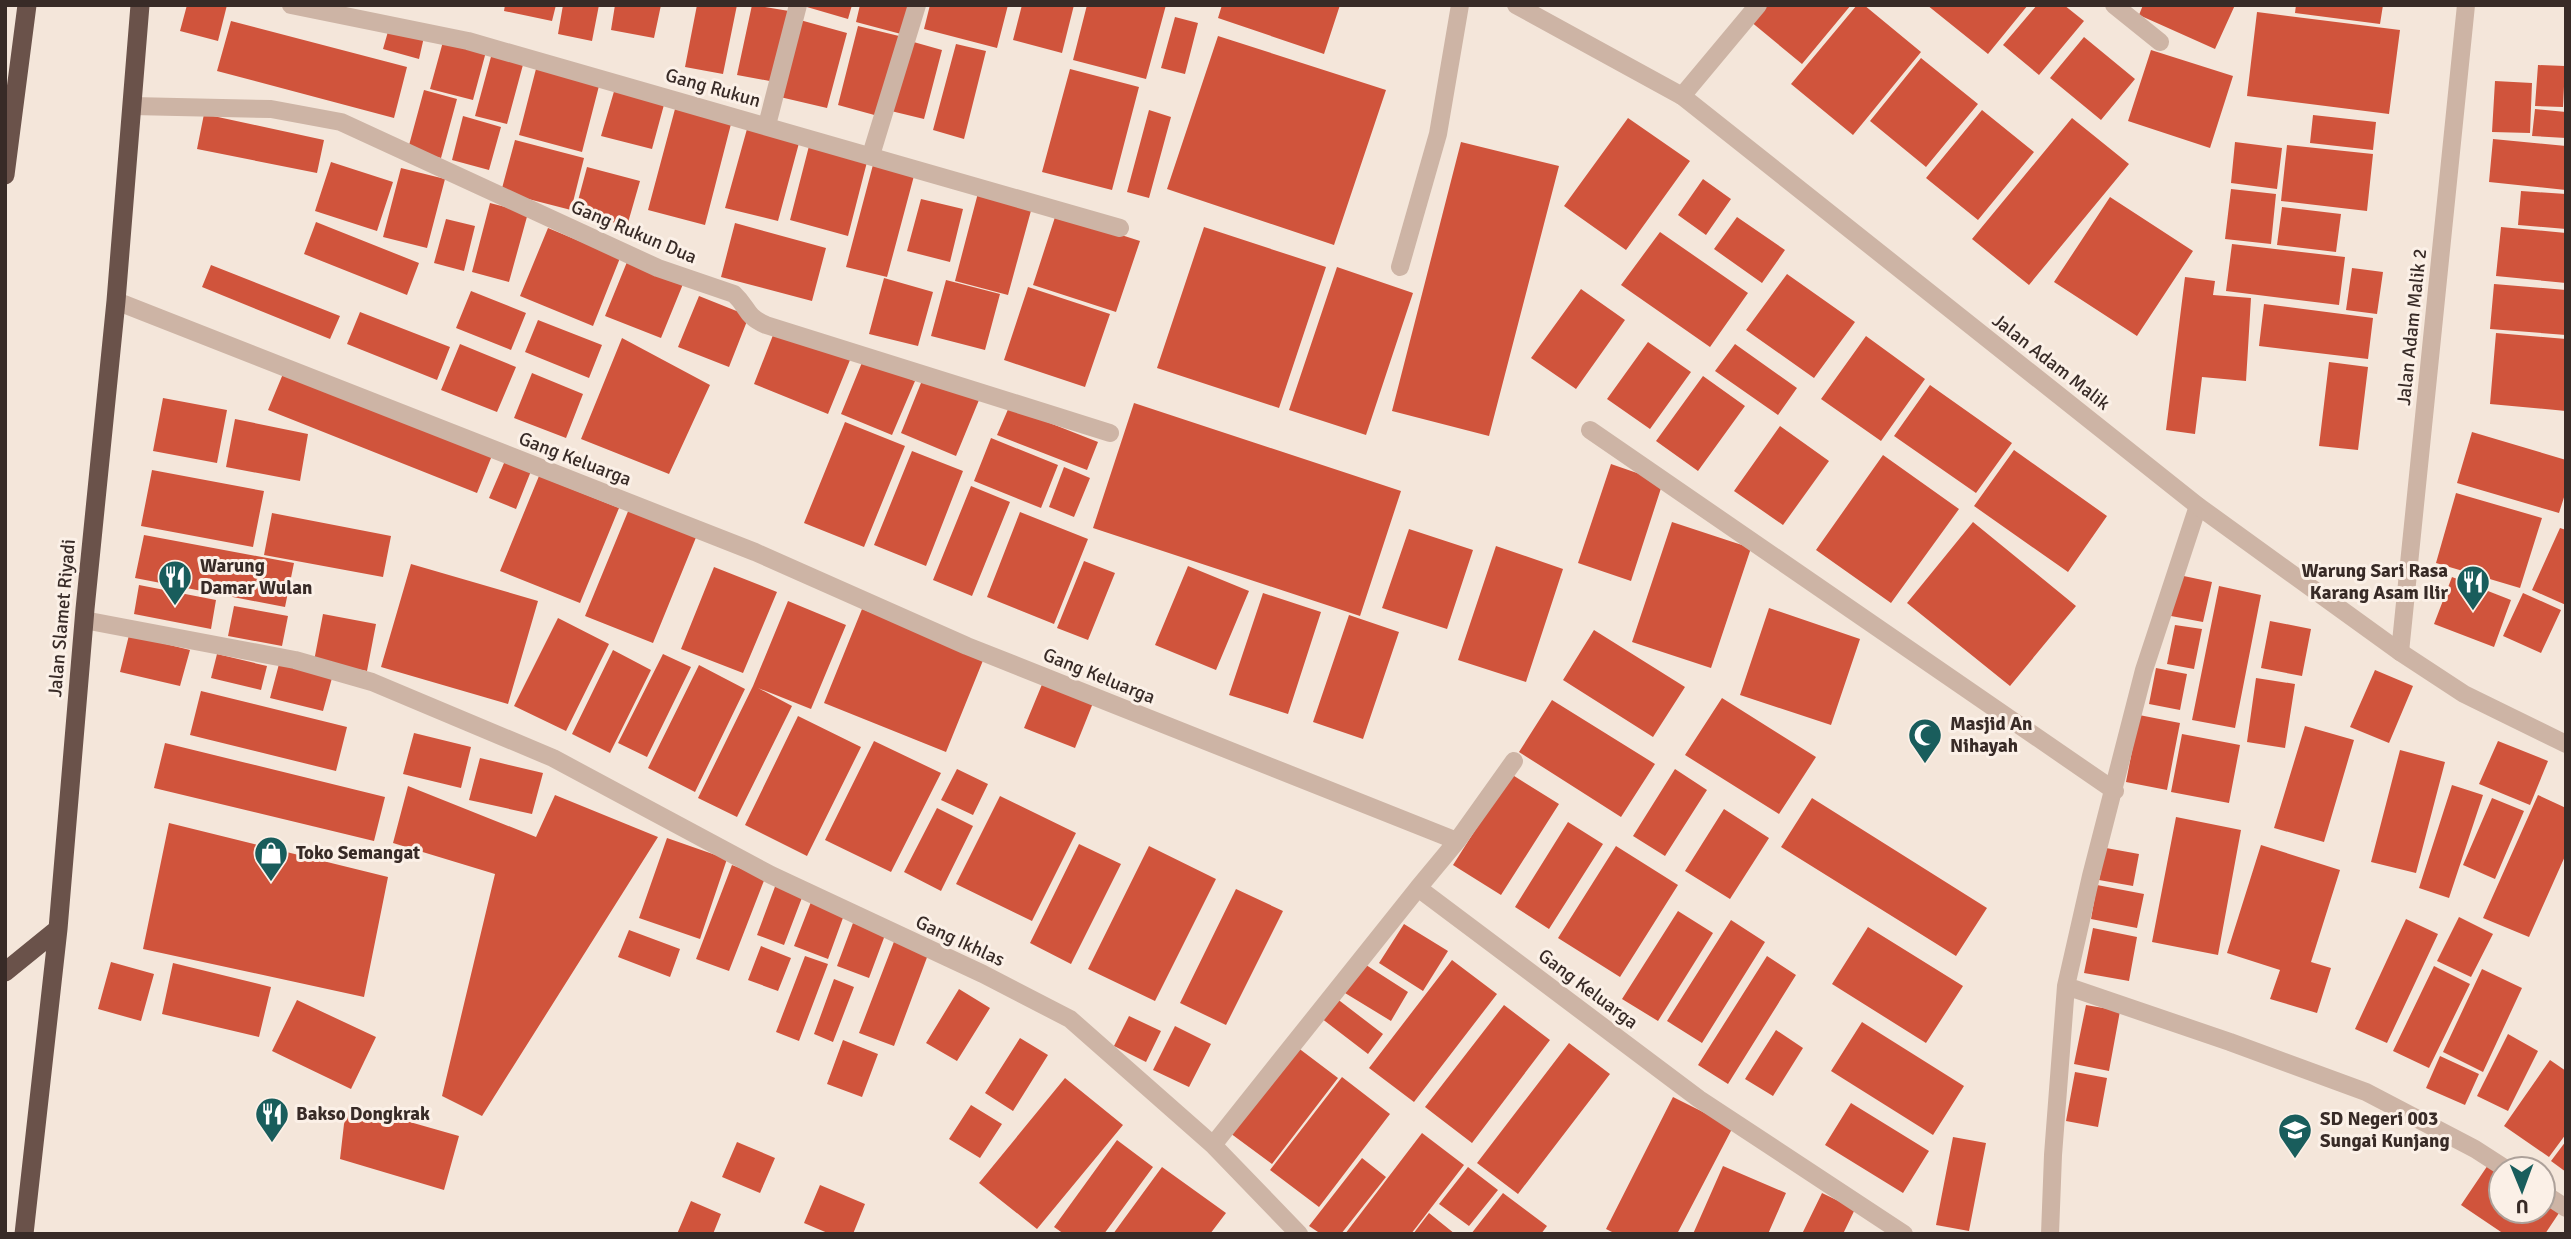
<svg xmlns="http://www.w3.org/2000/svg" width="2571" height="1239" viewBox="0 0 2571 1239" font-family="Signika,sans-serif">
  <rect width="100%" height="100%" fill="#f4e6da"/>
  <!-- building -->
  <path fill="#d0543c" d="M187 5H227L218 41 180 31Z
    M505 5H556L552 21 504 11Z
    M563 5H599L592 41 558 34Z
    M615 5H661L654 38 611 30Z
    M697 5H737L723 74 685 67Z
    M752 5 789 11 775 82 737 75Z
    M800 5H852L848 19Z
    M860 5H909L901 34 856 22Z
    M930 5H1008L997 48 924 29Z
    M1022 5H1074L1062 53 1013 40Z
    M1087 5H1166L1146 79 1073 60Z
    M1222 5H1340L1324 54 1218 18Z
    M1764 5H1851L1802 64 1750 21Z
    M1857 5H1864L1921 52 1853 135 1791 84Z
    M1927 5H2028L1988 54Z
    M2037 5H2064L2084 21 2039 75 2003 45Z
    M2143 5H2235L2215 49 2139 15Z
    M2296 5H2383L2380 24 2295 13Z
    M2257 12 2400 30 2389 114 2247 96Z
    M1175 17 1198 23 1185 74 1161 68Z
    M800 20 847 33 827 108 780 97Z
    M231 21 407 67 394 118 217 71Z
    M858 26 899 36 878 116 838 105Z
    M389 28 424 37 419 59 383 49Z
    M1218 36 1386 90 1334 245 1167 189Z
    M2084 37 2135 79 2101 120 2050 78Z
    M444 38 487 48 473 100 430 89Z
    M910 41 942 50 924 119 891 111Z
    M956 44 986 51 964 139 933 130Z
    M2151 50 2233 76 2210 148 2128 121Z
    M492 53 524 61 507 124 475 116Z
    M1921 58 1978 104 1926 167 1870 121Z
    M537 65 600 82 582 152 519 135Z
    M2538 65 2565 66 2563 107 2535 106Z
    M1070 69 1139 87 1112 190 1042 172Z
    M2495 81 2532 83 2530 133 2492 132Z
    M615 88 665 101 652 149 601 136Z
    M424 90 457 99 441 158 408 149Z
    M675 109 731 124 705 225 648 210Z
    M2535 109 2566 112V138L2532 136Z
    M1149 110 1171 117 1149 198 1127 192Z
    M1982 110 2034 152 1978 220 1926 178Z
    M204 114 324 140 317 173 197 149Z
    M2313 115 2376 122 2373 150 2310 143Z
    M463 116 501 127 489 170 452 160Z
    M1628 118 1690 161 1626 250 1564 206Z
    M2072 118 2129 164 2029 285 1972 239Z
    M747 129 799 143 778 221 725 208Z
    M2493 139 2566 146V190L2489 182Z
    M515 140 584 158 571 210 501 192Z
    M1461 142 1559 166 1489 436 1392 411Z
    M2235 142 2282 148 2277 189 2231 183Z
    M2287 145 2373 154 2367 211 2281 201Z
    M809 146 867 162 848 236 790 220Z
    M874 161 915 172 887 277 846 267Z
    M331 162 393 182 377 231 315 211Z
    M587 167 640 181 627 226 575 212Z
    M401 168 445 179 427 248 383 237Z
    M1703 179 1731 199 1706 235 1678 215Z
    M2231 189 2276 194 2271 244 2225 239Z
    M2521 191 2566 194V229L2518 225Z
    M978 193 1032 207 1008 295 955 281Z
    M2110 197 2193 251 2137 336 2054 282Z
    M921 199 963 209 950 262 907 251Z
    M490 203 528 213 509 282 472 272Z
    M2282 207 2341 214 2336 252 2277 245Z
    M1056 214 1140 241 1116 312 1033 285Z
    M1737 217 1785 250 1762 283 1714 249Z
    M446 219 475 226 464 271 434 263Z
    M316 222 419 263 407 295 304 254Z
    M735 223 826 248 812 301 721 277Z
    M1204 227 1326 267 1279 408 1157 368Z
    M2501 227 2566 233V283L2496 276Z
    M548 228 620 258 593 326 520 296Z
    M1660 232 1748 293 1710 347 1621 285Z
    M2232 244 2345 257 2339 305 2226 291Z
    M627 262 683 284 661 338 605 316Z
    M211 265 340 316 330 339 202 287Z
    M1337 267 1413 293 1366 435 1289 410Z
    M2352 268 2383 272 2377 314 2346 310Z
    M1787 274 1855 322 1814 378 1746 330Z
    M2185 277 2215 281 2213 295 2251 298 2246 381 2202 377 2195 434 2166 430Z
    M884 278 933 292 918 346 869 334Z
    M946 280 1000 294 985 350 931 336Z
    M2494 284 2566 290V335L2490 329Z
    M1028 287 1110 314 1085 387 1004 360Z
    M1581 289 1625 320 1576 389 1531 358Z
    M471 291 526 313 511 350 456 328Z
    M699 296 749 316 729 367 678 347Z
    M2264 304 2373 318 2368 359 2259 346Z
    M360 312 450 347 437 380 347 344Z
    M538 320 602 345 589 378 525 352Z
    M775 330 850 360 828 414 754 384Z
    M2496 333 2566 339V411L2490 404Z
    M1866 336 1925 379 1881 441 1821 399Z
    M622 338 710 385 669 474 581 439Z
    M1648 342 1691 372 1650 429 1607 399Z
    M460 344 516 367 497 412 441 390Z
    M1735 344 1797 388 1778 415 1715 371Z
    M863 360 915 381 892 435 841 414Z
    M2329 362 2368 367 2358 450 2319 446Z
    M285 369 493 453 477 493 268 410Z
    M532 373 583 394 566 438 514 418Z
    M1703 376 1745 406 1698 471 1656 441Z
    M923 378 979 400 956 456 901 433Z
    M1930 385 2012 443 1976 493 1894 436Z
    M163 398 227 410 217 463 153 451Z
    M1134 403 1401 491 1360 616 1093 528Z
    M1009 407 1098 442 1087 470 997 435Z
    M235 419 308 434 300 481 226 467Z
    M845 422 905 446 864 547 804 523Z
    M1780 426 1829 461 1783 525 1734 491Z
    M2472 432 2566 460V491L2559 513 2457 483Z
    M991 438 1058 465 1041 508 974 481Z
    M2014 450 2107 516 2068 572 1974 506Z
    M912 451 963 471 926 566 874 545Z
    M1883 455 1959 509 1891 603 1816 550Z
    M507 456 533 466 516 509 489 498Z
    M1611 464 1663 482 1631 581 1578 563Z
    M1064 467 1090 478 1074 517 1049 507Z
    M152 470 264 491 253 547 141 526Z
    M539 476 619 508 580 603 500 571Z
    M971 486 1010 502 972 596 933 580Z
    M2456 493 2542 518 2520 588 2436 563Z
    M629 509 697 535 653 643 585 616Z
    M1020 512 1088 539 1054 624 987 597Z
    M272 513 391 536 383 577 264 555Z
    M1672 522 1751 548 1711 668 1632 642Z
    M1973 522 2076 606 2010 686 1907 603Z
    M2560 528 2566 530V605L2532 590Z
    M1409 529 1473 550 1447 629 1382 608Z
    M144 535 294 563 285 607 135 578Z
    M1496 546 1563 569 1526 682 1458 660Z
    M1084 561 1115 573 1088 640 1057 628Z
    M411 564 538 601 508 704 381 667Z
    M1188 566 1249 591 1216 670 1155 645Z
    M714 567 777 592 743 673 681 649Z
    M2179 575 2212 582 2203 622 2171 616Z
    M2452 577 2511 600 2494 647 2434 624Z
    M139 585 216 600 211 629 134 614Z
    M2219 586 2261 595 2235 728 2192 720Z
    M1263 593 1321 612 1288 714 1229 695Z
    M2523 593 2561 610 2541 653 2503 636Z
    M788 601 846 625 811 709 758 688 792 706 737 817 698 798 753 686Z
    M234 606 288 616 282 646 228 636Z
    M1769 608 1860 639 1831 725 1740 695Z
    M862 609 984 658 946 752 824 703Z
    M323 614 376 624 367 671 314 661Z
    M1349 615 1399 632 1363 739 1313 722Z
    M558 618 609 644 566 731 514 706Z
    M2270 621 2311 629 2302 676 2261 668Z
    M2175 625 2202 629 2194 669 2167 664Z
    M1594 630 1685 687 1653 737 1563 680Z
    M129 635 190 650 180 686 120 672Z
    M613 650 651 670 610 753 572 734Z
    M217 654 267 666 261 690 211 678Z
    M663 654 691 667 647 757 618 743Z
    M279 664 332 678 323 711 270 698Z
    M699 665 745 689 695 792 648 768Z
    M2156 668 2187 674 2180 710 2149 704Z
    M2375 670 2413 686 2389 743 2350 727Z
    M2256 678 2295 684 2285 748 2247 742Z
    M1043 682 1093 703 1075 748 1024 728Z
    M201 691 347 727 336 771 190 735Z
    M1722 698 1816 757 1779 814 1685 755Z
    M1552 700 1655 764 1621 817 1519 752Z
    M2139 715 2180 723 2167 790 2126 782Z
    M798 716 861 747 807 856 745 825Z
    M2305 726 2354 740 2324 842 2274 828Z
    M414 733 471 747 461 788 403 774Z
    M2182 734 2240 745 2229 803 2171 792Z
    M874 741 941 773 891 872 825 840Z
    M2498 741 2548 761 2530 805 2479 784Z
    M165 743 385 797 374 841 154 788Z
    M2400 750 2445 762 2416 873 2371 862Z
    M480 758 543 773 532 814 469 800Z
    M957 769 988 784 973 815 941 800Z
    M1675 769 1707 790 1665 856 1633 836Z
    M1511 774 1559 804 1501 895 1453 865Z
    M2452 785 2483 795 2449 898 2419 888Z
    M408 786 536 837 555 795 658 837 482 1116 442 1096 495 874 393 843Z
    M2538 795 2566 808V854L2529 937 2483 918Z
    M1000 796 1076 833 1032 921 956 884Z
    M1812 798 1987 908 1956 956 1781 847Z
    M2492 798 2524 811 2495 879 2463 865Z
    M937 808 973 826 941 891 904 872Z
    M1724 809 1769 838 1730 899 1685 871Z
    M2176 817 2241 830 2218 955 2152 942Z
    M1568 822 1603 844 1549 929 1515 907Z
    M169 823 388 877 364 997 143 949Z
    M667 838 727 859 700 939 639 918Z
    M1079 844 1121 864 1071 964 1030 943Z
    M2261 845 2340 870 2311 962 2331 968 2317 1013 2270 999 2280 970 2227 953Z
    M1149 846 1216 879 1155 1001 1088 969Z
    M1616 846 1678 885 1620 977 1558 938Z
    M2106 848 2139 854 2133 886 2099 880Z
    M732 865 765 878 729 971 696 959Z
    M776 884 803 895 784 945 757 935Z
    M2097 885 2144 894 2137 928 2091 919Z
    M1236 889 1283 911 1226 1025 1180 1003Z
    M811 902 844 915 828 959 794 946Z
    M1678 911 1713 933 1658 1021 1622 999Z
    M2459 917 2493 934 2471 977 2437 961Z
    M2406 919 2438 934 2387 1043 2355 1029Z
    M1731 920 1765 942 1702 1043 1667 1021Z
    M853 923 885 935 869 978 837 966Z
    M1404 924 1448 951 1423 991 1379 963Z
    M1868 927 1963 986 1926 1043 1832 984Z
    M2093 928 2137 937 2129 981 2084 973Z
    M629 930 680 949 670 977 618 957Z
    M895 939 929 952 894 1046 859 1033Z
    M761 946 791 958 778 991 748 980Z
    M805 956 828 964 799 1041 776 1032Z
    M1767 956 1796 975 1728 1084 1698 1065Z
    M1452 960 1497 994 1414 1102 1369 1068Z
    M111 962 154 974 141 1021 98 1009Z
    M173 963 271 987 259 1037 162 1014Z
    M1363 963 1408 992 1391 1021 1345 993Z
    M2434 966 2470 984 2429 1068 2393 1051Z
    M2482 969 2522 988 2483 1072 2443 1052Z
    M834 979 854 987 833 1042 814 1034Z
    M959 989 990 1008 957 1061 926 1043Z
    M1336 998 1383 1034 1368 1054 1321 1018Z
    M297 1000 376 1037 351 1089 272 1051Z
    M1504 1005 1550 1040 1472 1143 1425 1107Z
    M2086 1005 2120 1011 2109 1071 2074 1064Z
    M1129 1016 1161 1031 1146 1062 1114 1046Z
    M1862 1022 1964 1086 1933 1135 1831 1071Z
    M1175 1026 1211 1044 1189 1087 1153 1070Z
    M1776 1030 1803 1048 1773 1096 1745 1079Z
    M2508 1034 2538 1051 2508 1111 2477 1096Z
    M1020 1038 1048 1055 1013 1111 985 1093Z
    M843 1040 878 1054 862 1097 827 1084Z
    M1569 1043 1610 1074 1518 1194 1477 1163Z
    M1297 1047 1338 1078 1272 1164 1230 1133Z
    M2440 1056 2479 1074 2465 1105 2426 1088Z
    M2550 1060 2566 1071V1134L2549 1157 2504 1126Z
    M2075 1072 2107 1078 2098 1127 2066 1121Z
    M1342 1077 1390 1114 1319 1207 1270 1170Z
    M1065 1078 1123 1125 1037 1229 979 1183Z
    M1673 1097 1733 1127 1677 1234H1616L1606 1229Z
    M1851 1103 1929 1151 1903 1193 1825 1145Z
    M350 1105 459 1136 444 1190 340 1159 344 1124Z
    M971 1105 1002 1124 980 1158 949 1139Z
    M1422 1133 1464 1165 1411 1234H1345Z
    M1953 1137 1986 1143 1969 1231 1936 1225Z
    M1117 1140 1153 1167 1104 1234H1064L1054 1227Z
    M2566 1141V1172L2551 1161Z
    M737 1142 775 1158 760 1193 722 1177Z
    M1362 1158 1386 1177 1341 1234H1321L1309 1226Z
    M2490 1162 2501 1170V1211H2543V1198L2561 1210 2545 1234H2504L2461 1205Z
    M1723 1166 1786 1193 1768 1234H1693Z
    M1162 1167 1226 1213 1210 1234H1113Z
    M1468 1167 1498 1190 1469 1226 1439 1204Z
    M820 1185 865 1204 853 1234H830L804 1223Z
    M1503 1193 1547 1226 1541 1234H1471Z
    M1822 1193 1855 1209 1843 1234H1802Z
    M691 1201 721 1214 713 1234H677Z
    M1429 1213 1455 1234H1413Z"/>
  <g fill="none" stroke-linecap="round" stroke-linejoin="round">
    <!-- service -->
    <path stroke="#cdb4a5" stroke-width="18" d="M1400 267 1438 134 1460 5"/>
    <!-- minor -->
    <path stroke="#cdb4a5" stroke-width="18" d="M291 5 468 41 1120 228
      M2114 5 2160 42
      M1682 96 1758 5
      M132 106 271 109 341 122 658 268 734 294C749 308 744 315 766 325L1110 433
      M767 125 798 5
      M871 155 917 5
      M116 301 755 552 967 646 1457 841 1418 888 1699 1099 1904 1234
      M1590 430 2115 791
      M84 620 295 660 372 682 553 758 771 875 983 974 1070 1019 1213 1145 1299 1234
      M2400 652 2466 5
      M1457 841 1514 761
      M2066 986 2230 1042 2366 1092 2475 1149 2506 1169
      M1213 1145 1418 888
      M2543 1193 2566 1208
      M2050 1234 2053 1155 2066 986 2091 876 2144 670 2198 506"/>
    <!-- tertiary -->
    <path stroke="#cdb4a5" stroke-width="18" d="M1516 5 1682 96 2198 506 2400 652 2464 694 2566 744"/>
    <!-- trunk -->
    <path stroke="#6a524a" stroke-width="19" d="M5 175 27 5
      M5 972 58 929
      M24 1234 58 929 85 609 116 301 140 5"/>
  </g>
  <!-- icons -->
  <defs>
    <g id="restaurant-pin" transform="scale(1.75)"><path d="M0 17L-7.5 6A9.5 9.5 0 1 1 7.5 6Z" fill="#195d5c" stroke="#fbf0e7"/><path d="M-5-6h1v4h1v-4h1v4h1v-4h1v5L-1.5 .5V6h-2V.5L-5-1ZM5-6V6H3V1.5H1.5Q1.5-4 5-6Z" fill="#fff"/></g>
    <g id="mosque-pin" transform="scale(1.75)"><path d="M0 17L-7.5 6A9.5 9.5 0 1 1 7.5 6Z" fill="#195d5c" stroke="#fbf0e7"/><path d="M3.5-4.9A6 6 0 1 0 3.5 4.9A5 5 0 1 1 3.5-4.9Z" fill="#fff"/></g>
    <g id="shop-pin" transform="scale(1.75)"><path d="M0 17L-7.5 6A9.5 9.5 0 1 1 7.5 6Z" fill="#195d5c" stroke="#fbf0e7"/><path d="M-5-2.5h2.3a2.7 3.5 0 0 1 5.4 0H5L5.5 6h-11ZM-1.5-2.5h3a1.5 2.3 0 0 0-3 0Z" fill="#fff"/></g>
    <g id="school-pin" transform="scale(1.75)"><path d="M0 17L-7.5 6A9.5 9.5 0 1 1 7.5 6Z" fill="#195d5c" stroke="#fbf0e7"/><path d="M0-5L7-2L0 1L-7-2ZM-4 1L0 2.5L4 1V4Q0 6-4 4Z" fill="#fff"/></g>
  </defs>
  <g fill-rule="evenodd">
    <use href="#restaurant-pin" x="175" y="577"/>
    <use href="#restaurant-pin" x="2473" y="582"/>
    <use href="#mosque-pin" x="1925" y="735"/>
    <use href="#shop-pin" x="271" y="853"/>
    <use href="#restaurant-pin" x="272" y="1114"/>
    <use href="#school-pin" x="2295" y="1130"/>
  </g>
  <g text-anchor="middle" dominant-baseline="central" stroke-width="6" stroke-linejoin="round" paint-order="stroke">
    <!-- street labels -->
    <g font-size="19" fill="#382b27" stroke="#fbf0e7">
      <text transform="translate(713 88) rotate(16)">Gang Rukun</text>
      <text transform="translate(634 232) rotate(23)">Gang Rukun Dua</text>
      <text transform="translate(2412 327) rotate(-84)">Jalan Adam Malik 2</text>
      <text transform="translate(2051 362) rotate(38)">Jalan Adam Malik</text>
      <text transform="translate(575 459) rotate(21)">Gang Keluarga</text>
      <text transform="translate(62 618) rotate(-85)">Jalan Slamet Riyadi</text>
      <text transform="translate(1099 676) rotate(22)">Gang Keluarga</text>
      <text transform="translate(960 941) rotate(25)">Gang Ikhlas</text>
      <text transform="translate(1588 989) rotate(37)">Gang Keluarga</text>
    </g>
    <!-- poi labels -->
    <g font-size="19" font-weight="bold" fill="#382b27" stroke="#fbf0e7" text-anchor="start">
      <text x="200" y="566">Warung<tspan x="200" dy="22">Damar Wulan</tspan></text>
      <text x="2448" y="571" text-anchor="end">Warung Sari Rasa<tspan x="2448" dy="22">Karang Asam Ilir</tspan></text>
      <text x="1950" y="724">Masjid An<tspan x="1950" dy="22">Nihayah</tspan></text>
      <text x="296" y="853">Toko Semangat</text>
      <text x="296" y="1114">Bakso Dongkrak</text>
      <text x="2320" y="1119">SD Negeri 003<tspan x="2320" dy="22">Sungai Kunjang</tspan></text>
    </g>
  </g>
  <!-- border -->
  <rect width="2571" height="1239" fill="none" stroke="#382b27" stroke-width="14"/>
  <!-- north arrow -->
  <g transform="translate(2522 1190) rotate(179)"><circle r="33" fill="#fbf0e7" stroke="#ada19a" stroke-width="2"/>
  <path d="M0-5L12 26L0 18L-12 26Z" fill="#195d5c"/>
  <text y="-10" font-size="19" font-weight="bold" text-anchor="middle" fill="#382b27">U</text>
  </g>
</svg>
